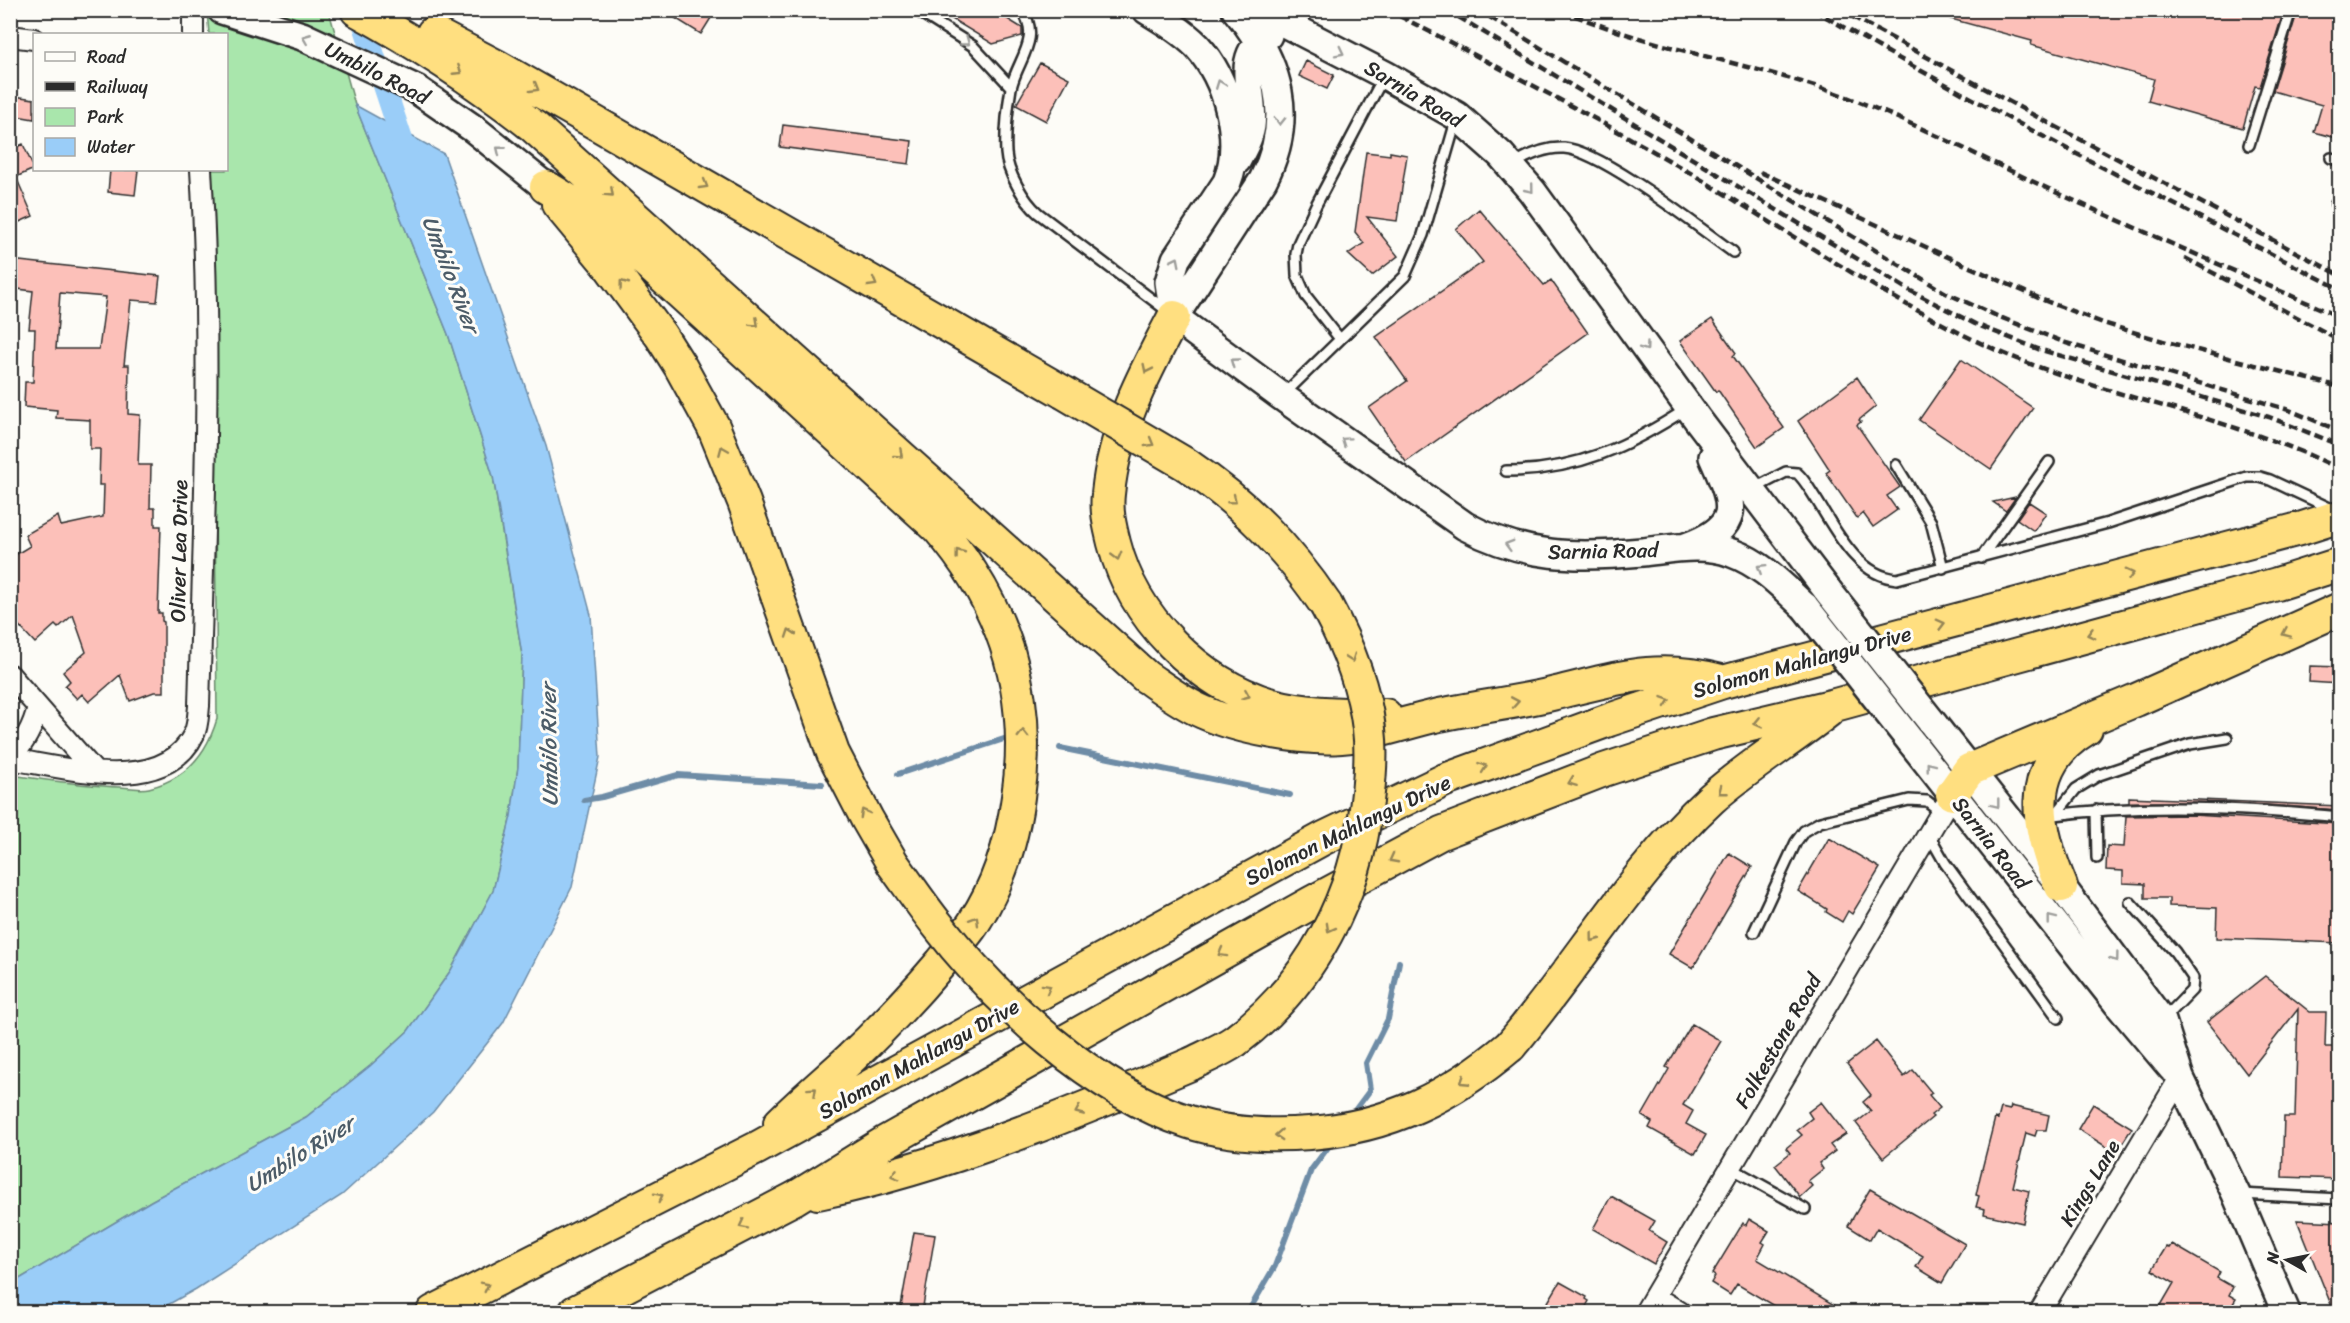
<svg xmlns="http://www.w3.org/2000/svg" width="2350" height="1323" viewBox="0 0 2350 1323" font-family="Sriracha,sans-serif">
  <rect width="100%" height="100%" fill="#fdfcf7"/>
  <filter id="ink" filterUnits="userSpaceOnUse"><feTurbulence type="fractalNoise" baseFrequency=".0167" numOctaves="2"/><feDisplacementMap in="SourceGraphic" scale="12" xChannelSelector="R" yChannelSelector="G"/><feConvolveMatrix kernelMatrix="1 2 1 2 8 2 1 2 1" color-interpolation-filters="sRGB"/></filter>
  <g filter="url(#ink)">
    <!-- green -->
    <path fill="#a9e6ac" stroke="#6a886c" stroke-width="1.5" d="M207 11H329L355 105 448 334 493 476 522 655 518 767 511 816 493 891 451 970 408 1031 370 1066 306 1117 151 1201 11 1284V775C47 780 84 786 121 787 130 788 141 790 149 788 186 779 207 753 217 719L212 170H226V34H209Z
      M11 697C23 713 18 730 11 747Z"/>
    <!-- water -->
    <path fill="#9acdf8" stroke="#6e8ca6" stroke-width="1.5" d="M355 105 444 154 546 446 591 615 600 757 572 887 503 1023 433 1112 342 1195 196 1289 155 1312H11V1284L151 1201 306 1117 370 1066 408 1031 451 970 493 891 511 816 518 767 522 655 505 548 493 476 448 334Z"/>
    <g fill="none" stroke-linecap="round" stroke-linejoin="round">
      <!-- stream -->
      <path stroke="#6e8ca6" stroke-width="6" d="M1060 748 1290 795
        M898 774 1010 737
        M584 800 602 797 678 775 822 784
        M1350 1117 1370 1090 1366 1063 1388 1019 1399 962
        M1248 1312 1275 1266 1311 1170 1332 1142"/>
      <!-- canal -->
      <path stroke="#9acdf8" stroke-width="22" d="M359 10 407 155"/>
    </g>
    <!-- building -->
    <path fill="#fcc0b9" stroke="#2b2b2b" stroke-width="1.5" fill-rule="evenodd" d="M662 10H716L701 34Z
      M937 10H993L1022 28V36L993 44Z
      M1941 10H2284L2260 87 2255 86 2243 128 2148 101 2154 79 2031 45 2032 41 1940 16Z
      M2298 10H2340V139L2314 132 2322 105 2273 91Z
      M1306 61 1334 75 1327 89 1299 76Z
      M1040 63 1069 78 1046 121 1016 105Z
      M14 96 34 99V119L11 115Z
      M783 125 912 141 909 164 780 147Z
      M23 144 34 169 16 177 33 216 10 226V150Z
      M1366 152 1390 155V152L1407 155 1397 221 1367 217 1398 256 1372 276 1348 254 1364 243 1355 232Z
      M110 170H138L135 195 108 192Z
      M1479 209 1544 285 1551 280 1588 333 1406 462 1369 408 1407 381 1376 337 1483 262 1456 229Z
      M10 260 160 276 157 302 131 300 124 365H129L128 414 140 415 138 465H151L150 508H155V526H161L158 613H162V621L164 622V692H154L130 701 120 675 89 702 82 694 77 699 65 686 70 681 63 672 86 652 73 615 58 628 55 625 35 643 10 616V558L30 546 25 535 58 516 61 526 103 517 104 485H99L100 449H90V420L56 418 57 410 24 407 25 382H33L35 329H29L33 291 10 288ZM60 293 106 297 99 349H56Z
      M1712 319 1736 353 1733 356 1784 428 1757 447 1718 390 1716 392 1680 341Z
      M1961 359 2033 408 1991 469 1919 420Z
      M1857 377 1876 406 1859 420 1861 422 1857 425 1900 487 1887 496 1897 510 1873 527 1863 513 1857 518 1826 473 1830 470 1798 421Z
      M2016 497 2006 511 1993 502Z
      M2029 502 2046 513 2034 531 2017 519Z
      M2310 666 2340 667V684L2309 682Z
      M2129 797 2340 806V810L2230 803 2129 802Z
      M2193 815 2340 824V943L2216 938 2217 908 2169 906V898H2145V884L2123 883V871L2106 870 2107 846 2124 847 2126 816Z
      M1829 838 1880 868 1852 914 1848 911 1842 922 1826 912 1827 909 1798 891Z
      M1729 853 1752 867 1693 968 1669 954Z
      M2265 976 2310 1012H2326L2325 1047H2340V1179L2282 1177 2284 1117H2295L2298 1009 2247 1074 2207 1022Z
      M1692 1024 1721 1041 1683 1105 1693 1111 1686 1124 1706 1135 1695 1154 1649 1128 1652 1122 1642 1116 1669 1069 1666 1067Z
      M1876 1041 1904 1077 1913 1070 1932 1093 1929 1095 1940 1108 1931 1115 1933 1117 1883 1158 1856 1123 1871 1111 1863 1102 1871 1095 1847 1064Z
      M1821 1102 1846 1134 1830 1145 1835 1151 1819 1163 1823 1169 1808 1181 1812 1186 1800 1197 1775 1165 1790 1153 1786 1148 1802 1135 1797 1130 1812 1118 1808 1112Z
      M2093 1104 2132 1128 2116 1153 2078 1129Z
      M2011 1106 2049 1115 2046 1130H2037L2035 1136 2026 1133 2013 1187 2029 1191 2023 1223 1984 1214 1985 1209 1976 1207 1979 1196 1976 1195 1980 1177 1995 1118 1998 1119 2001 1108 2010 1110Z
      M1870 1189 1965 1244 1942 1283 1916 1267 1923 1256 1877 1228 1870 1240 1848 1226Z
      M1611 1196 1655 1221 1649 1231 1667 1242 1654 1264 1593 1229Z
      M1749 1219 1769 1231 1762 1242 1765 1244 1757 1259 1846 1312H1784L1737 1284 1730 1295 1711 1283 1715 1276 1712 1274 1743 1223 1746 1225Z
      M2297 1220 2340 1222V1312H2334Z
      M914 1232 935 1235 922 1312H900Z
      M2172 1244 2220 1272 2217 1278 2233 1287 2229 1295 2236 1299 2228 1312H2157L2174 1283 2152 1270 2166 1247 2169 1248Z
      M1560 1282 1587 1297 1586 1299 1589 1301 1583 1312H1542Z"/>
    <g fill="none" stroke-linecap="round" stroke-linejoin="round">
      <!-- service casing -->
      <g stroke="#2b2b2b" stroke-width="14">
        <path id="service" d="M916 10 973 46 1011 87
          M1022 10C1042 39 1017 60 1011 88 1008 106 1005 135 1006 153 1007 172 1024 201 1038 213L1166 310
          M2249 145 2291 10
          M2331 158 2340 161
          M1512 165C1528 155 1545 147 1564 148 1602 151 1698 227 1733 252
          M2336 204 2340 206
          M1340 339 1306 296 1297 275 1296 254 1298 244 1316 205 1384 76
          M1283 395 1405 276 1423 235 1456 121
          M1896 465 1931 522 1943 568
          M1506 471C1576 471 1630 446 1688 408
          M1753 489 1786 472 1797 473C1805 480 1810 490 1816 499 1835 529 1857 576 1897 579L2108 523 2247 477H2260L2270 480 2334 510
          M1981 558 2049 462
          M2096 810 2097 858
          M2056 814 2076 789 2099 775 2190 744 2227 738
          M2046 816C2144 803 2241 808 2340 817
          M1928 833 1945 863 2058 1018
          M2130 902 2175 952 2193 978 2192 990 2163 1020
          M1754 932 1796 842 1804 831 1820 822 1909 800 1927 801 1941 812
          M1731 1168 1805 1209
          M2240 1194 2340 1199"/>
      </g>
      <!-- minor casing -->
      <g stroke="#2b2b2b" stroke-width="24">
        <path id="minor" d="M193 10V34
          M10 36 34 39
          M10 675 94 771
          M10 759C64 767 164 797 194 734 198 726 198 715 199 706 204 528 212 348 201 170
          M11 759C24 742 33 728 38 707
          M1655 1297 1680 1312
          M1645 1312 1952 794
          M2040 1312 2180 1078"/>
      </g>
      <!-- secondary casing -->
      <g stroke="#2b2b2b" stroke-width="32">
        <path id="secondary" d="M222 10 302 36 416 89 474 129 546 187
          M1147 10C1165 21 1183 32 1197 46 1227 79 1244 139 1227 182L1176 259 1169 282 1174 317 1281 396 1465 526C1525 558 1576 558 1642 552 1671 549 1704 542 1732 553 1762 564 1782 586 1805 607
          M1259 10 1385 75 1457 116 1501 155 1532 191 1698 420 1828 591
          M1237 160C1243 149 1249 138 1251 126 1256 93 1232 59 1268 35
          M1174 317 1263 180C1295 119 1280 62 1236 10
          M1686 547C1743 526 1735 506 1713 457
          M1934 725 2061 886 2162 1021 2180 1078 2236 1194 2286 1312
          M1912 743 2118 1004 2172 1068"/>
      </g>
      <!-- trunk casing -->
      <g stroke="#2b2b2b" stroke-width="36">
        <path id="trunk" d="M357 10C419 44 477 82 533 126L1145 676C1164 689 1182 703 1203 712 1239 728 1302 740 1341 737 1373 735 1404 723 1435 716 1475 707 1516 703 1556 693 1619 678 1655 664 1721 681
          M433 33 496 66 601 126 1063 392
          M546 187 591 214 641 257 938 528C1005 605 1033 696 1018 797 1012 842 998 886 973 924 964 938 951 950 941 963 913 996 882 1029 850 1059 827 1080 803 1100 780 1123
          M558 204 611 268 661 336 680 366 713 426 744 502 833 753 867 819 893 864
          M1174 317C1144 374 1114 430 1108 494 1106 511 1110 527 1114 543 1133 618 1198 683 1272 705 1309 715 1347 714 1385 715
          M1187 465C1245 504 1287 547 1326 605
          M1952 794 1969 770 2136 700 2340 609
          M2061 886C2037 829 2022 767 2086 729
          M1510 1046C1579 965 1633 871 1711 799 1747 767 1790 741 1828 711
          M818 1193C947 1166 1070 1115 1191 1064
          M433 1312 757 1148 1324 838 1445 780 1609 720 1723 682 2303 528 2331 519
          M575 1312 795 1198 884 1143 1311 903 1441 833 1604 770 1713 734 1835 705 2277 584 2340 564"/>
      </g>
      <!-- service -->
      <use href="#service" stroke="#fdfcf7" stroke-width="9"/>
      <!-- minor -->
      <use href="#minor" stroke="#fdfcf7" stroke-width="20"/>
      <!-- secondary -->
      <use href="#secondary" stroke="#fdfcf7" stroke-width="27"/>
      <!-- trunk -->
      <use href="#trunk" stroke="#ffdf80" stroke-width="32"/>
      <!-- rail -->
      <path stroke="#2b2b2b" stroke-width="4.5" stroke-dasharray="9 4.5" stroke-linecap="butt" d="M1388 10C1482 59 1577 107 1670 161 1769 219 1865 286 1968 337 2087 396 2221 411 2340 469
        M1447 10 1907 289 1975 324 2038 349 2269 417 2340 445
        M1478 10 1946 293 1997 316 2066 343 2289 410 2340 431
        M1562 10C1655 51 1757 63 1852 99 1924 127 1992 163 2062 195 2154 237 2247 276 2340 317
        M1814 10C1985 110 2163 198 2340 289
        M1840 10 2043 120 2340 275
        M1760 172 2043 300 2103 323 2163 341 2340 387
        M2185 258 2340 340"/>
      <!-- secondary-bridge casing -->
      <g stroke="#2b2b2b" stroke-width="32" stroke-linecap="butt">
        <path id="secondary-bridge" d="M1828 591 1934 725
          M1805 607 1912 743"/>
      </g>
      <!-- trunk-bridge casing -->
      <g stroke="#2b2b2b" stroke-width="36" stroke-linecap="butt">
        <path id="trunk-bridge" d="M1063 392 1187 465
          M893 864C907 883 921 904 936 923 996 1001 1094 1092 1189 1122 1229 1135 1270 1136 1310 1133 1389 1127 1451 1096 1510 1046
          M1191 1064C1205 1057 1222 1050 1235 1041 1312 983 1357 895 1367 801 1370 778 1372 752 1369 729 1364 685 1347 644 1326 605"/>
      </g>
      <!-- secondary-bridge -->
      <use href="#secondary-bridge" stroke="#fdfcf7" stroke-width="27"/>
      <!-- trunk-bridge -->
      <use href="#trunk-bridge" stroke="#ffdf80" stroke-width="32"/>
    </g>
    <!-- one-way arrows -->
    <defs><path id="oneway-chevron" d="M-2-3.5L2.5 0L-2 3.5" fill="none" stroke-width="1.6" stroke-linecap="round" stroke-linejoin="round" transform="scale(1.5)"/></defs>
    <g stroke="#9e9e9b">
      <use href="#oneway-chevron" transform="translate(306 38) rotate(-158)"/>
      <use href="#oneway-chevron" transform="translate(966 42) rotate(36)"/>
      <use href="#oneway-chevron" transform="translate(1340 52) rotate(27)"/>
      <use href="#oneway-chevron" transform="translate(1220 84) rotate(-111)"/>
      <use href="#oneway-chevron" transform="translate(1280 121) rotate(91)"/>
      <use href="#oneway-chevron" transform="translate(500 150) rotate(-141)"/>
      <use href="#oneway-chevron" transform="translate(1530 189) rotate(51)"/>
      <use href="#oneway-chevron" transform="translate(1176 261) rotate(-63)"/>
      <use href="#oneway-chevron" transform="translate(1645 347) rotate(54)"/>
      <use href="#oneway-chevron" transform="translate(1234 362) rotate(-144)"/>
      <use href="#oneway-chevron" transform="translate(1345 441) rotate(-145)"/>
      <use href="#oneway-chevron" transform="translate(1509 545) rotate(-164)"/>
      <use href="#oneway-chevron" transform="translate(1761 568) rotate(-148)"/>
      <use href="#oneway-chevron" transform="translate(1930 766) rotate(-128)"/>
      <use href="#oneway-chevron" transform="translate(1996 804) rotate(52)"/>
      <use href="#oneway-chevron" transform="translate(2051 919) rotate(-128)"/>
      <use href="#oneway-chevron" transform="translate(2115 958) rotate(53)"/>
    </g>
    <g stroke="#958556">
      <use href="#oneway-chevron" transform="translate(458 71) rotate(33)"/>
      <use href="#oneway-chevron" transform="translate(535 88) rotate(30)"/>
      <use href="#oneway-chevron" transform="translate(704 185) rotate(30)"/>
      <use href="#oneway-chevron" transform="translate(610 193) rotate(42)"/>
      <use href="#oneway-chevron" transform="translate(873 283) rotate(30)"/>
      <use href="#oneway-chevron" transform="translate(623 284) rotate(-127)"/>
      <use href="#oneway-chevron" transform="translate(755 323) rotate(42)"/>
      <use href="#oneway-chevron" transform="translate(1147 369) rotate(116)"/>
      <use href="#oneway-chevron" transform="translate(1150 443) rotate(30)"/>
      <use href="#oneway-chevron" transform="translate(723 450) rotate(-113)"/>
      <use href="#oneway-chevron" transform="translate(899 454) rotate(42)"/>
      <use href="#oneway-chevron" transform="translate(1233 500) rotate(39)"/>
      <use href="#oneway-chevron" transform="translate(959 553) rotate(-127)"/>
      <use href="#oneway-chevron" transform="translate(1117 556) rotate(75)"/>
      <use href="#oneway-chevron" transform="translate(2130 574) rotate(-15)"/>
      <use href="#oneway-chevron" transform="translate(1941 624) rotate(-15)"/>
      <use href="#oneway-chevron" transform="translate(790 633) rotate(-109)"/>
      <use href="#oneway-chevron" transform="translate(2286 633) rotate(156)"/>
      <use href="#oneway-chevron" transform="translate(2091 634) rotate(165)"/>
      <use href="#oneway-chevron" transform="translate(1351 658) rotate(70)"/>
      <use href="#oneway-chevron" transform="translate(1246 695) rotate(23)"/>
      <use href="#oneway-chevron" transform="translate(1666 701) rotate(-19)"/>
      <use href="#oneway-chevron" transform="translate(1515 702) rotate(-10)"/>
      <use href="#oneway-chevron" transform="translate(1758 723) rotate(167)"/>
      <use href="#oneway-chevron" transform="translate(1023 734) rotate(-90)"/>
      <use href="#oneway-chevron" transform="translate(1483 767) rotate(-20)"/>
      <use href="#oneway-chevron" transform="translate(1572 782) rotate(159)"/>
      <use href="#oneway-chevron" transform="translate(1722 791) rotate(142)"/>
      <use href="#oneway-chevron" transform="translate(864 813) rotate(-118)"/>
      <use href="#oneway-chevron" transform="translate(1393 859) rotate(152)"/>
      <use href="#oneway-chevron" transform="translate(975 920) rotate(-59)"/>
      <use href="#oneway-chevron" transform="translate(1330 928) rotate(119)"/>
      <use href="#oneway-chevron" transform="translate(1594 938) rotate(127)"/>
      <use href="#oneway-chevron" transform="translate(1222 953) rotate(151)"/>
      <use href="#oneway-chevron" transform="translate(1047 988) rotate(-29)"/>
      <use href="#oneway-chevron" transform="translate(1464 1081) rotate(147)"/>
      <use href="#oneway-chevron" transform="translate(813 1091) rotate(-42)"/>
      <use href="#oneway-chevron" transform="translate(1079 1111) rotate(157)"/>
      <use href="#oneway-chevron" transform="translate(1279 1135) rotate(177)"/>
      <use href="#oneway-chevron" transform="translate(895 1175) rotate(165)"/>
      <use href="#oneway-chevron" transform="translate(659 1197) rotate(-27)"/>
      <use href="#oneway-chevron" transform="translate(743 1225) rotate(153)"/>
      <use href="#oneway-chevron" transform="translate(485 1286) rotate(-27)"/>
    </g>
  </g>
  <g text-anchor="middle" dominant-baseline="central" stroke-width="6" stroke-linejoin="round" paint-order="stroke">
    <!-- street labels -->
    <g font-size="21" fill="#2b2b2b" stroke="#fdfcf7">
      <text transform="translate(377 73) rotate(27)">Umbilo Road</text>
      <text transform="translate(1414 94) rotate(31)">Sarnia Road</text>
      <text transform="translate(179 551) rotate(-89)">Oliver Lea Drive</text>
      <text transform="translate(1603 551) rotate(-1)">Sarnia Road</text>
      <text transform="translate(1802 662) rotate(-15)">Solomon Mahlangu Drive</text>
      <text transform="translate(1348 830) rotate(-26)">Solomon Mahlangu Drive</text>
      <text transform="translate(1991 843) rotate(52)">Sarnia Road</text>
      <text transform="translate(1778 1041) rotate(-60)">Folkestone Road</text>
      <text transform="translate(919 1059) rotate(-29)">Solomon Mahlangu Drive</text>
      <text transform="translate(2090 1183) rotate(-59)">Kings Lane</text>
    </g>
    <!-- water labels -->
    <g font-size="22" font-style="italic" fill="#4c5c68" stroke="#fdfcf7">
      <text transform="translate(451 274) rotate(69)">Umbilo River</text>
      <text transform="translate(549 745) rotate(-91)">Umbilo River</text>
      <text transform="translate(300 1154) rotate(-32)">Umbilo River</text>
    </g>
  </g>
  <!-- margin -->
  <rect width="2350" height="1323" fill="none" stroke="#fdfcf7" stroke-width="36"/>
  <rect x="18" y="18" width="2314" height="1287" fill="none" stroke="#2b2b2b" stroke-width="2" filter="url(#ink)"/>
  <!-- legend -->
  <rect x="33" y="33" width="195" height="138" fill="#fdfcf7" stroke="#a9a8a5" stroke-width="1.5"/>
  <rect x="45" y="52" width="30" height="9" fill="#fdfcf7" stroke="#a9a8a5" stroke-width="1.5"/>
  <text x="87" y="63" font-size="18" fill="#2b2b2b">Road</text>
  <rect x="45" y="82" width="30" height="9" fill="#2b2b2b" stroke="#a9a8a5" stroke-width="1.5"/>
  <text x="87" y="93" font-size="18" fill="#2b2b2b">Railway</text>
  <rect x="45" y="108" width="30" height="18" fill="#a9e6ac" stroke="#a9a8a5" stroke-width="1.5"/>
  <text x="87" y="123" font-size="18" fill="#2b2b2b">Park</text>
  <rect x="45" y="138" width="30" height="18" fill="#9acdf8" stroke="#a9a8a5" stroke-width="1.5"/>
  <text x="87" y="153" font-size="18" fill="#2b2b2b">Water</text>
  <!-- north arrow -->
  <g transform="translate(2287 1260) rotate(279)" stroke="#fdfcf7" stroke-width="4.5" paint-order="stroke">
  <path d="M0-4.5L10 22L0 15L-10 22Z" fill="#2b2b2b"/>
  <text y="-9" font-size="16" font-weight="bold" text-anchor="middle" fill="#2b2b2b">N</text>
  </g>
</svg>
